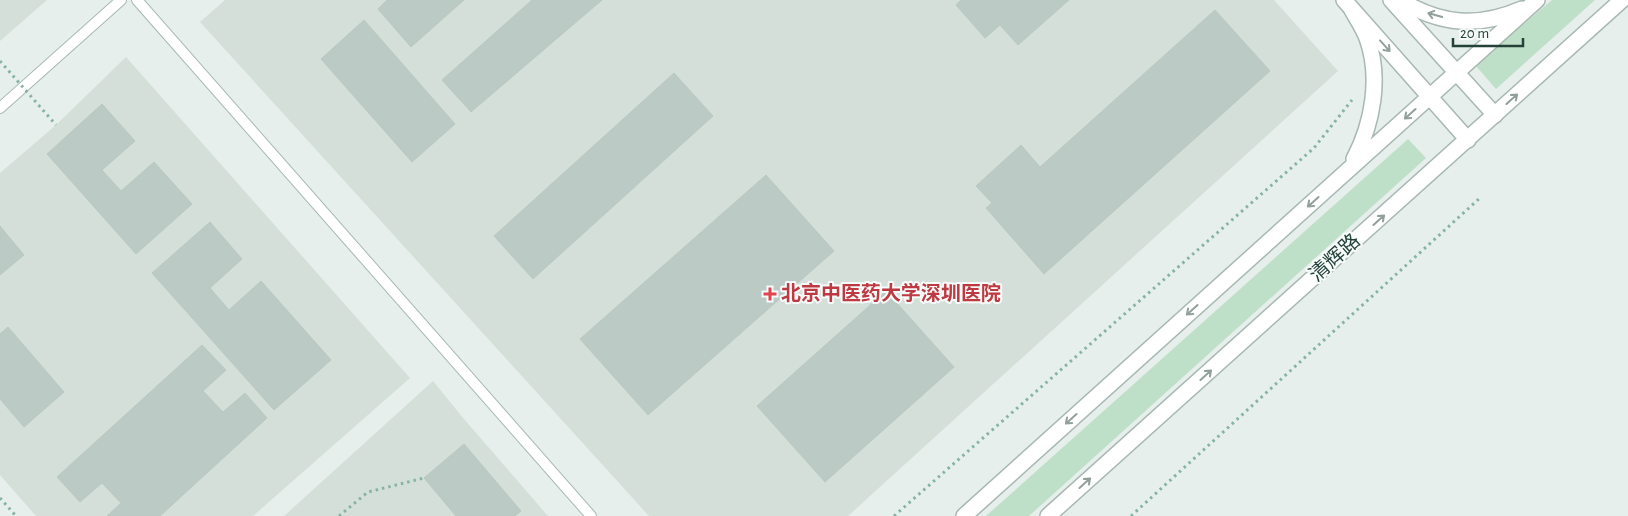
<svg xmlns="http://www.w3.org/2000/svg" width="1628" height="516" viewBox="0 0 1628 516" font-family="'Alegreya Sans','Noto Sans SC',sans-serif">
  <rect width="100%" height="100%" fill="#e6efeb"/>
  <!-- built -->
  <path fill="#d4dfda" d="M0 0H47L0 41Z
    M225 0H1274L1338 71 848 516H649L200 22Z
    M126 57 410 378 253 516H36L0 475V173L56 125Z
    M433 381 464 419 548 516H284Z"/>
  <!-- green -->
  <path fill="#bfe0c8" d="M1552 0H1595L1496 89 1475 65Z
    M1408 139 1426 158 1029 516H986Z"/>
  <!-- building -->
  <path fill="#bbcac4" stroke="#b8c9c2" d="M387 0H464L411 47 378 9Z
    M532 0H602L471 112 442 80Z
    M961 0H1069L1018 45 1000 25 985 38 956 5Z
    M1215 10 1270 71 1044 274 986 208 992 203 976 186 1021 145 1040 167Z
    M364 20 455 124 412 162 321 59Z
    M674 73 713 116 533 279 494 236Z
    M102 104 135 141 102 170 121 191 154 162 192 204 136 254 47 154Z
    M766 175 834 251 648 415 580 339Z
    M210 222 242 259 210 288 229 310 261 281 331 360 274 410 152 273Z
    M0 226 24 255 0 275Z
    M886 291 954 367 825 482 757 406Z
    M8 327 64 392 24 427 0 399V334Z
    M202 345 226 370 203 391 223 412 245 393 267 418 160 516H107L121 503 102 483 80 502 57 477Z
    M464 444 521 511 515 516H456L424 478Z"/>
  <g fill="none" stroke-linecap="round" stroke-linejoin="round">
    <!-- service casing -->
    <g stroke="#a8b8b2" stroke-width="12">
      <path id="service" d="M137 0 591 516
        M0 108 121 0"/>
    </g>
    <!-- minor casing -->
    <g stroke="#a8b8b2" stroke-width="18">
      <path id="minor" d="M1344 0 1468 140
        M1391 0 1495 115"/>
    </g>
    <!-- tertiary casing -->
    <g stroke="#a8b8b2" stroke-width="18">
      <path id="tertiary" d="M1400 0C1441 25 1478 28 1522 9
        M1352 10C1357 19 1363 28 1367 38 1381 77 1373 123 1354 159
        M964 516 1537 0
        M1048 516 1622 0"/>
    </g>
    <!-- path -->
    <path stroke="#86b3a5" stroke-width="3" stroke-dasharray="2.5 4" stroke-linecap="butt" d="M0 498 16 516
      M339 516 368 492 424 478
      M894 516 1314 148 1352 100
      M1131 516 1481 197"/>
    <!-- service -->
    <use href="#service" stroke="#fff" stroke-width="10"/>
    <!-- minor -->
    <use href="#minor" stroke="#fff" stroke-width="15"/>
    <!-- tertiary -->
    <use href="#tertiary" stroke="#fff" stroke-width="15"/>
    <!-- path-bridge -->
    <path stroke="#86b3a5" stroke-width="3" stroke-dasharray="2.5 4" stroke-linecap="butt" d="M0 61 56 125"/>
  </g>
  <!-- one-way arrows -->
  <defs><path id="oneway-shaft" d="M-6 0H5M1.5-3L5.5 0L1.5 3" fill="none" stroke-width="1.6" stroke-linecap="round" stroke-linejoin="round" transform="scale(1.25)"/></defs>
  <g stroke="#92a09c">
    <use href="#oneway-shaft" transform="translate(1435 15) rotate(-164)"/>
    <use href="#oneway-shaft" transform="translate(1385 46) rotate(48)"/>
    <use href="#oneway-shaft" transform="translate(1512 99) rotate(-42)"/>
    <use href="#oneway-shaft" transform="translate(1410 114) rotate(138)"/>
    <use href="#oneway-shaft" transform="translate(1313 202) rotate(138)"/>
    <use href="#oneway-shaft" transform="translate(1379 220) rotate(-42)"/>
    <use href="#oneway-shaft" transform="translate(1192 310) rotate(138)"/>
    <use href="#oneway-shaft" transform="translate(1206 375) rotate(-42)"/>
    <use href="#oneway-shaft" transform="translate(1071 419) rotate(138)"/>
    <use href="#oneway-shaft" transform="translate(1085 483) rotate(-42)"/>
  </g>
  <!-- markers -->
  <path fill="#e0444e" stroke="#f7fbf9" stroke-width="2" d="M767.5 286.5h5v5h5v5h-5v5h-5v-5h-5v-5h5z"/>
  <g text-anchor="middle" dominant-baseline="central" stroke-width="4" stroke-linejoin="round" paint-order="stroke">
    <!-- street labels -->
    <g font-size="20" fill="#24423a" stroke="#f7fbf9">
      <text transform="translate(1335 258) rotate(-42)">清辉路</text>
    </g>
    <!-- health labels -->
    <g font-size="20" font-weight="bold" fill="#be3a42" stroke="#f7fbf9" text-anchor="start">
      <text x="781" y="294">北京中医药大学深圳医院</text>
    </g>
  </g>
  <!-- scale -->
  <path d="M1453 38v8h70v-8" fill="none" stroke="#24423a" stroke-width="2.5"/>
  <text x="1460" y="38" font-size="15" fill="#24423a" stroke="#f7fbf9" stroke-width="4" paint-order="stroke">20 m</text>
</svg>
